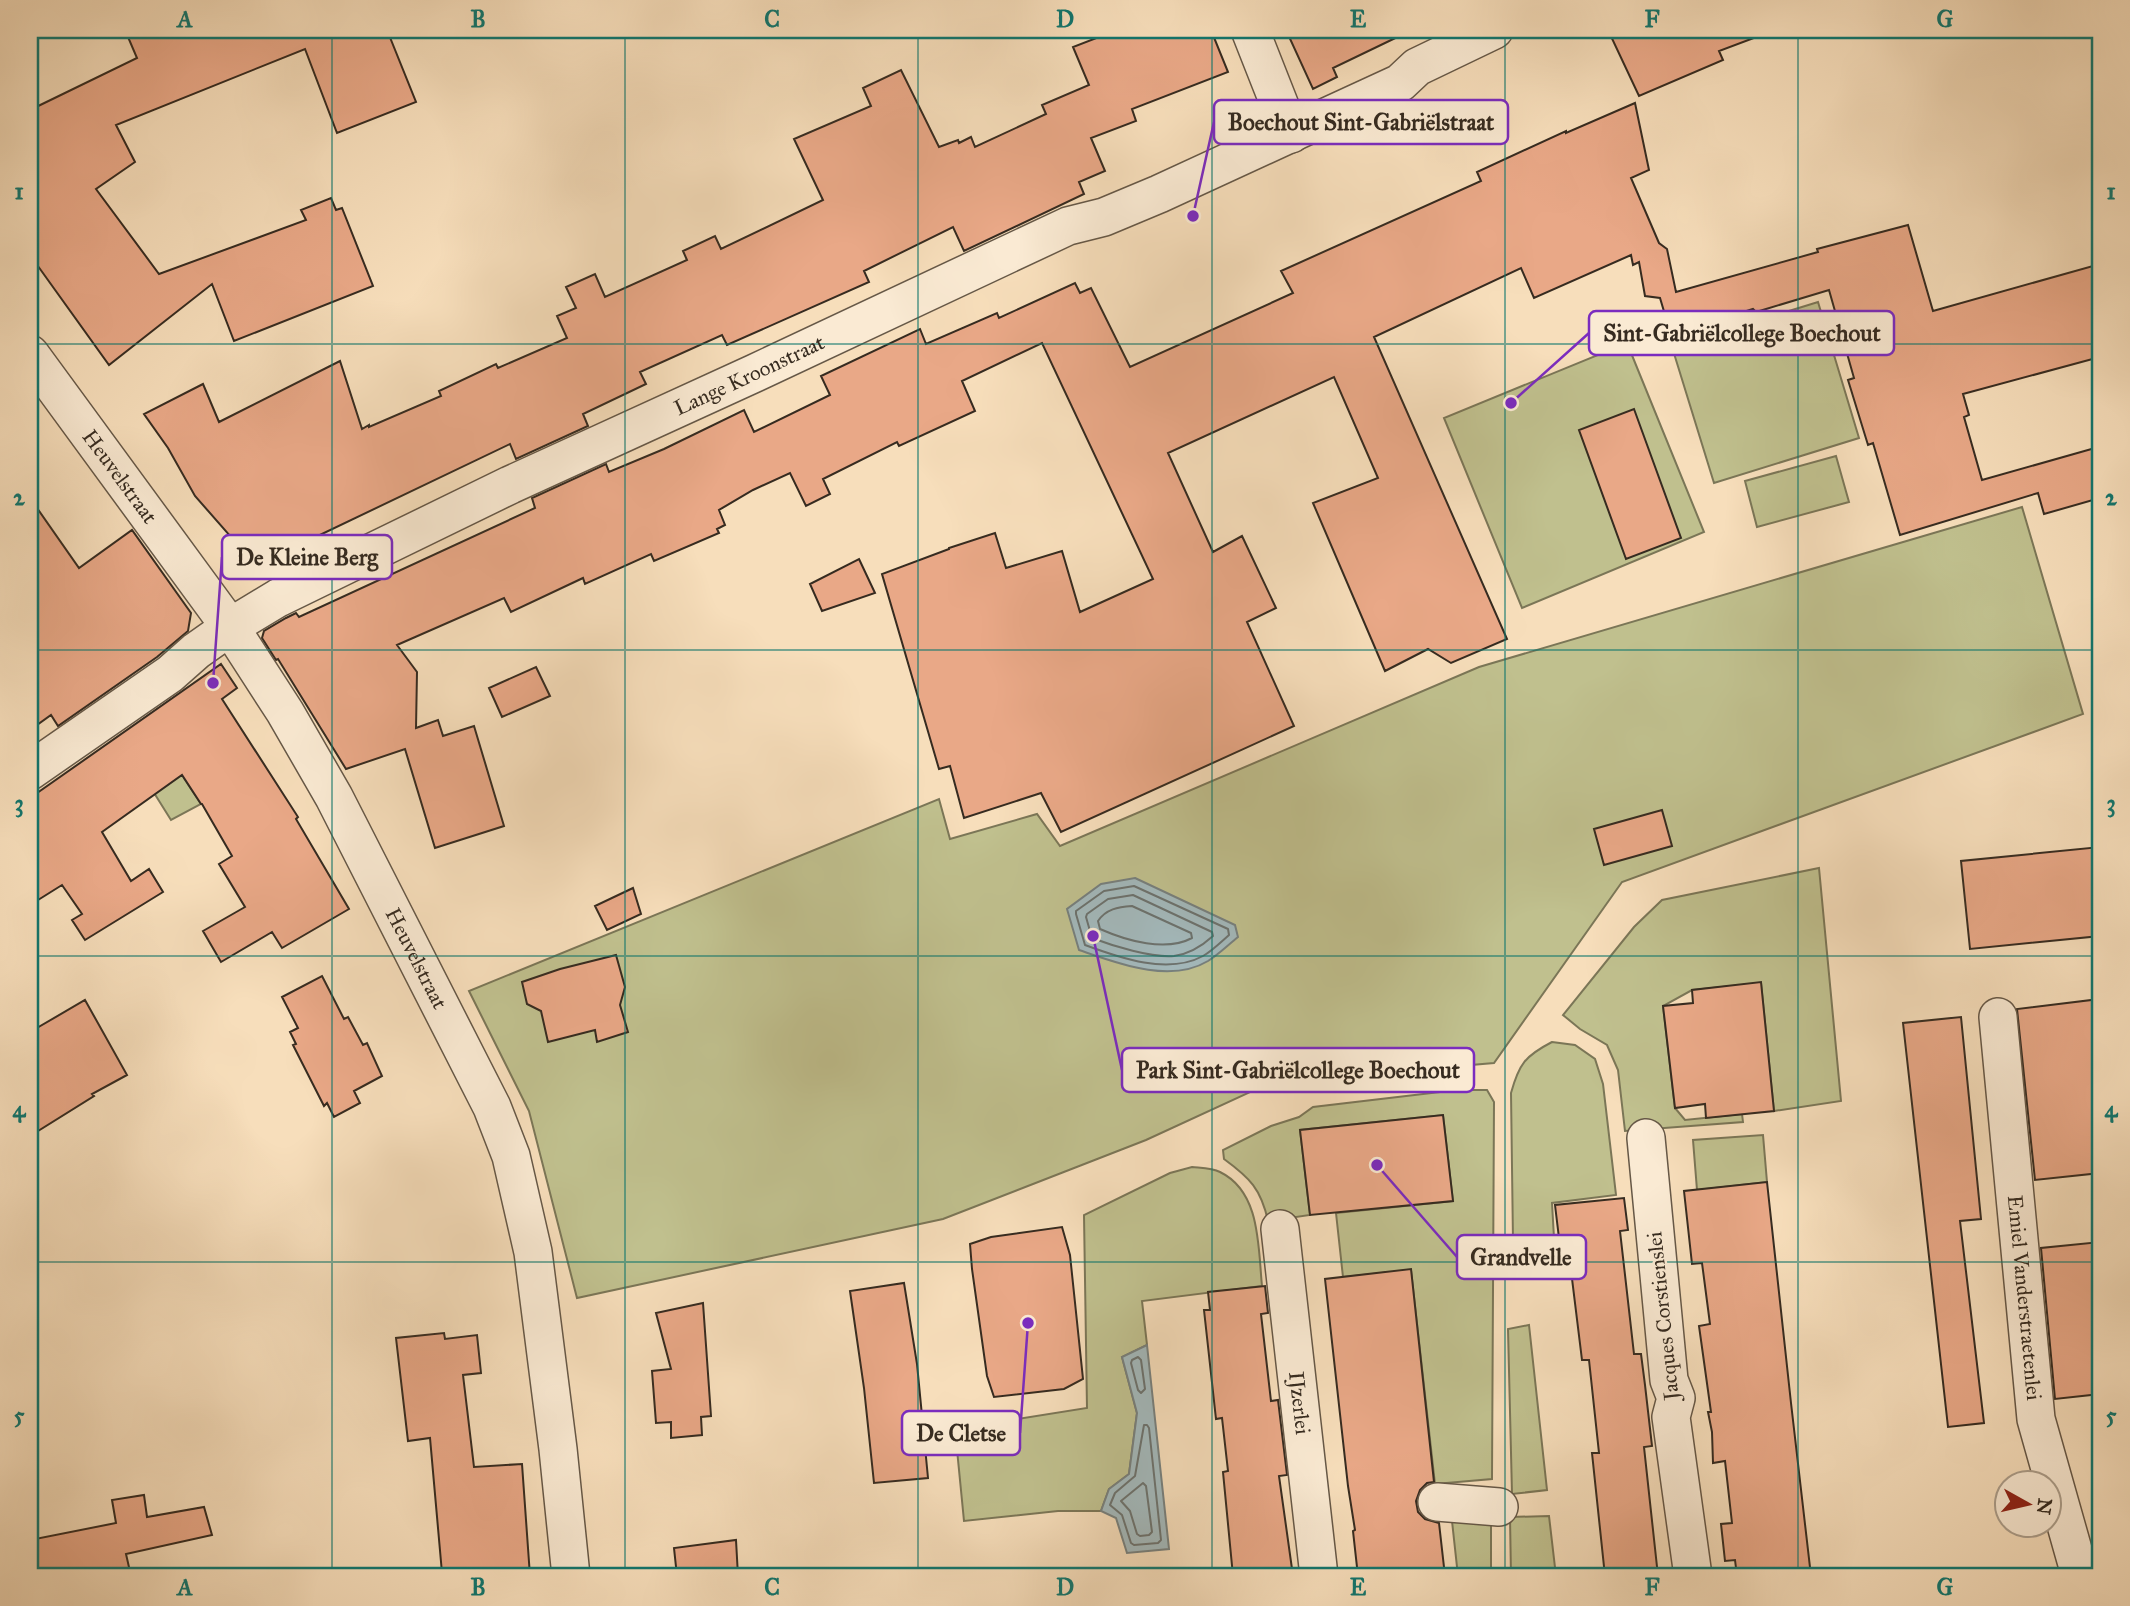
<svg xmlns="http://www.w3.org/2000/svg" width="2130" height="1606" viewBox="0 0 2130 1606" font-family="'IM FELL Great Primer',serif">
  <rect width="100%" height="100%" fill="#f7debb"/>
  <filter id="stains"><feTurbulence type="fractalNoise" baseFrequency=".00286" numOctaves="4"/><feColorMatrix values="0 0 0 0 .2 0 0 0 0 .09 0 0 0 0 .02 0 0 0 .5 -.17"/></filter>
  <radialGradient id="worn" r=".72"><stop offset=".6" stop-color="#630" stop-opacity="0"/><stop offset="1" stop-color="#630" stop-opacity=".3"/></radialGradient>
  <!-- green -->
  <path fill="#c0c08e" stroke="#7b7657" stroke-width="2" d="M1818 302 1859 438 1714 483 1672 347Z
    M1627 343 1704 532 1522 608 1444 418Z
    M1836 456 1849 502 1757 527 1745 481Z
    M2022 507 2083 714 1622 882 1494 1063 1272 1082 1146 1140 943 1219 577 1298 529 1111 469 991 939 799 950 839 1037 814 1060 846 1479 667Z
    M175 732 184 778 201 804 171 820 119 737Z
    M1819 868 1841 1101 1774 1111 1761 983 1692 990 1663 1006 1675 1108 1685 1120 1742 1114 1743 1122 1625 1131 1618 1070 1607 1045 1580 1029 1563 1015 1634 927 1662 900Z
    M1552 1042 1575 1045 1595 1059 1603 1084 1616 1195 1552 1203 1554 1238 1513 1241 1511 1093C1519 1064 1525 1056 1552 1042Z
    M1457 1090H1487L1494 1102 1492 1479 1435 1484 1411 1270 1343 1277 1336 1213 1453 1201 1443 1115 1300 1130 1310 1215 1268 1221C1261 1189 1250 1178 1224 1159L1223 1150 1271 1126 1299 1117 1313 1107Z
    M1763 1135 1767 1182 1697 1190 1693 1140Z
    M1192 1167C1201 1168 1212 1168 1220 1172 1261 1192 1258 1247 1262 1286L1142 1301 1147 1345 1122 1357 1137 1413 1129 1474 1109 1489 1101 1511H1058L964 1521 955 1429 1087 1408 1084 1215 1170 1173Z
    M1529 1325 1547 1490 1512 1494 1508 1329Z
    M1491 1513V1576H1458L1452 1521Z
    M1549 1516 1556 1576H1511L1510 1517Z"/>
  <!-- water -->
  <path fill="#a3b9bc" stroke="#77807e" stroke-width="2" d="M1135 878 1235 925 1238 937C1228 945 1219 954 1208 961 1170 984 1117 963 1079 950L1067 909 1101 884Z
    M1147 1345 1169 1549 1127 1553 1116 1518 1101 1511 1109 1489 1129 1474 1137 1413 1122 1357Z"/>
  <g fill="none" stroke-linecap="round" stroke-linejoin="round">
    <!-- shore -->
    <path stroke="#6c726e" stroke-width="2" d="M1134 886 1228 929 1229 935C1221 942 1212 951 1203 956 1168 975 1120 958 1085 945L1076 914V911L1104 891Z
      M1133 895 1212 932 1213 936C1202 946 1189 954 1174 956 1152 958 1113 946 1092 938L1086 917 1087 914 1108 899Z
      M1132 906 1191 933 1192 938C1166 952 1127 941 1100 929L1098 921C1106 909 1118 907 1132 906Z
      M1138 1357 1141 1360 1145 1389 1141 1393 1138 1390 1131 1363 1132 1360Z
      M1144 1425H1147L1149 1428 1161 1540 1158 1543 1134 1545 1131 1543 1122 1515 1110 1505 1115 1493 1135 1476Z
      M1143 1483 1146 1486 1152 1532 1149 1535 1140 1536 1137 1534 1130 1511 1121 1501Z"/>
  </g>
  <!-- building -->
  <path fill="#e9a887" stroke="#362b20" stroke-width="2" d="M125 30H387L416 102 337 133 305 49 116 125 135 162 96 189 159 274 306 220 301 210 331 198 336 210 342 208 373 286 234 341 212 284 109 365 30 255V110L137 58Z
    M1117 30H1211L1228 72 1132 109 1136 121 1091 138 1105 171 1079 182 1084 194 964 251 953 227 864 271 869 282 727 345 722 335 640 372 646 384 583 414 588 426 516 459 510 444 301 544 276 552 258 562 246 559 232 538 195 496 168 448 144 414 203 384 219 422 340 361 362 429 369 425V427L441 396 439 391 496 364 498 368 567 338 557 316 576 308 566 287 595 274 605 297 687 260 683 251 715 236 721 249 823 200 794 139 871 106 863 88 901 70 939 147 958 140 959 143 971 137 975 147 1046 114 1042 105 1089 85 1073 47Z
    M1286 30H1412L1333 68 1337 77 1313 89Z
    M1608 30H1767V33L1719 51 1723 60 1639 96Z
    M1635 103 1649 170 1631 178 1659 243 1667 249 1676 292 1818 252 1817 249 1908 225 1933 311 2100 264V357L1963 394 1969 415 1964 417 1982 480 2095 448 2100 468V498L2044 514 2038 493 1900 535 1873 443 1868 445 1848 380 1854 378 1829 290 1756 312 1753 309 1671 335 1660 298 1645 296 1639 262 1633 265 1631 255 1534 298 1521 268 1374 337 1507 639 1451 663 1428 649 1385 671 1313 503 1378 478 1334 377 1168 453 1213 552 1242 536 1276 608 1247 622 1294 726 1061 832 1041 793 964 818 950 766 939 769 882 574 949 549V548L995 533 1006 568 1062 551 1080 612 1153 579 1042 343 962 381 975 411 899 446 897 442 823 479 830 494 806 506 790 473 753 490 719 510 725 525 717 529 719 533 654 561 651 554 585 584 583 578 511 612 504 598 397 645 417 672 416 728 438 720 443 736 474 726 504 826 435 848 405 749 346 769 278 659 276 660 262 638 264 631 286 618 296 613 299 617 535 508 532 498 606 464 609 472 664 449 744 410 754 432 830 395 821 376 920 329 926 344 997 313 999 318 1075 283 1080 293 1091 288 1130 367 1293 293 1281 271 1481 181 1477 172 1566 131V133Z
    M1634 409 1681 538 1626 559 1579 430Z
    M30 498 79 568 132 530 191 613 188 631 157 657 58 726 51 715 30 730Z
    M859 559 875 593 822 611 810 584Z
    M221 664 237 688 222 699 298 817 296 819 349 909 282 948 272 932 221 962 203 931 245 907 219 864 232 856 202 804H201L182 775 102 832 131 881 149 869 163 892 85 940 72 920 82 914 62 885 30 905V798Z
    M536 667 550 696 502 717 489 688Z
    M1662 810 1672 846 1604 865 1594 829Z
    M2100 847V936L1970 949 1961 861Z
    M633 888 641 914 607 930 595 906Z
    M616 955 625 987 620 1005 628 1032 597 1042 595 1030 548 1042 541 1011 527 1004 522 982 560 969Z
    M322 976 344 1019 348 1017 363 1045 367 1043 382 1076 354 1091 360 1103 334 1117 327 1103 324 1106 293 1045 296 1044 290 1032 298 1028 282 997Z
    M1761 982 1774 1111 1706 1118 1705 1104 1675 1108 1663 1006 1693 1003 1692 990Z
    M2100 999V1173L2035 1180 2017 1009Z
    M85 1000 127 1075 92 1094 94 1096 30 1136V1032Z
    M1961 1017 1981 1219 1960 1221 1984 1423 1948 1427 1903 1023Z
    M1443 1115 1453 1201 1310 1215 1300 1130Z
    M1767 1182 1791 1403 1811 1576H1737L1735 1560 1725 1561 1721 1524 1732 1523 1725 1461 1713 1463 1712 1432 1708 1412H1711L1699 1326 1710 1324 1702 1263 1692 1264 1684 1191Z
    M1624 1198 1628 1230 1620 1231 1634 1354H1641L1645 1385 1652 1446 1644 1447 1658 1576H1605L1592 1453H1599L1589 1360H1582L1567 1238H1559L1555 1205Z
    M1062 1227 1070 1255 1083 1379 1064 1389 994 1397 987 1376 972 1269 970 1244 991 1237Z
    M2100 1242V1394L2055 1399 2041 1248Z
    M1411 1269 1434 1482 1427 1483 1420 1490 1416 1501 1418 1512 1425 1519 1439 1523 1445 1576H1358L1353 1531 1355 1530 1348 1486 1325 1279Z
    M904 1283 917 1364 928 1478 874 1483 864 1388 850 1291Z
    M1265 1286 1268 1313 1261 1314 1271 1401 1278 1400 1287 1475 1279 1476 1293 1576H1233L1223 1472 1228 1471 1222 1418 1216 1419 1204 1310H1210L1208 1292Z
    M703 1303 711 1416 701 1417 702 1435 671 1438V1422L656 1423 652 1371 671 1369 656 1313Z
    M444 1333 445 1339 477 1335 481 1373 463 1375 474 1467 522 1464 530 1576H483L482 1569 442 1573 430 1438 408 1441 396 1338Z
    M144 1495 147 1517 204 1507 212 1535 126 1554 131 1576H30V1540L116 1523 112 1500Z
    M736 1540 738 1576H677L674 1548Z"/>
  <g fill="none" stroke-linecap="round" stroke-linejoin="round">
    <!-- street casing -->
    <g stroke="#665847" stroke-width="40">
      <g id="street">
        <path d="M1250 30 1291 134"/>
        <path id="s1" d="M30 354 230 627 285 712 334 797 492 1107 511 1156 533 1252 558 1449 571 1576"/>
        <path id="s2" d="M30 771 170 674 196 651 230 627 278 598 510 485 755 373 1068 226 1104 217 1159 194 1400 83 1417 67 1494 30"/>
        <path id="s3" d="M1998 1017 2036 1419 2079 1571"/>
        <path d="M1646 1138 1669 1380 1676 1398 1671 1417 1693 1576"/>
        <path id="s4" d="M1280 1229 1319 1576"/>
        <path d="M1437 1502 1499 1507"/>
      </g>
    </g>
    <!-- street -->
    <use href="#street" stroke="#faead3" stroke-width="37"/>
  </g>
  <!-- grid -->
  <path fill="none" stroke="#0f766e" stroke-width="2" stroke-opacity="0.55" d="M332 30V1576M625 30V1576M918 30V1576M1212 30V1576M1505 30V1576M1798 30V1576M30 344H2100M30 650H2100M30 956H2100M30 1262H2100"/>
  <g text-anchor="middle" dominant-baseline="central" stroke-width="5" stroke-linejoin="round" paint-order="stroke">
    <!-- street labels -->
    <g font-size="21" fill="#362b20" stroke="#faead3">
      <text stroke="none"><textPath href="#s2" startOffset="824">Lange Kroonstraat</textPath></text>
      <text stroke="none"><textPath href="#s1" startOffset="152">Heuvelstraat</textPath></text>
      <text stroke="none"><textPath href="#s1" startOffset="719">Heuvelstraat</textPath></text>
      <text stroke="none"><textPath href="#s3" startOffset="282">Emiel Vanderstraetenlei</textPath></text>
      <text transform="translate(1663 1316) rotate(-96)">Jacques Corstienslei</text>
      <text stroke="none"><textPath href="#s4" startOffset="175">IJzerlei</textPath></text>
    </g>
  </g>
  <!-- callouts -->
  <path fill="none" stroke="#7b2cbf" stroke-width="2.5" d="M1193 216L1214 122M1511 403L1589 333M213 683L222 557M1093 936L1122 1070M1377 1165L1457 1257M1028 1323L1020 1433"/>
  <g fill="#7b2cbf" stroke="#faead3" stroke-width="2.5">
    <circle cx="1193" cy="216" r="7"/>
    <circle cx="1511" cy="403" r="7"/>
    <circle cx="213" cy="683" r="7"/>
    <circle cx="1093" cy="936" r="7"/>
    <circle cx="1377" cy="1165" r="7"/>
    <circle cx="1028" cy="1323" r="7"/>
  </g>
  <g fill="#faead3" stroke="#7b2cbf" stroke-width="2.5">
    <rect x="1214" y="100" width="294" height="44" rx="7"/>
    <rect x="1589" y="311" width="305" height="44" rx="7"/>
    <rect x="222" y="535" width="170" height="44" rx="7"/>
    <rect x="1122" y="1048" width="352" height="44" rx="7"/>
    <rect x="1457" y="1235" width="129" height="44" rx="7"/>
    <rect x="902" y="1411" width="118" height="44" rx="7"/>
  </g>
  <g font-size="23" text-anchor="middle" font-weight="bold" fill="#362b20">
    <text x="1361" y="130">Boechout Sint-Gabriëlstraat</text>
    <text x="1742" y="341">Sint-Gabriëlcollege Boechout</text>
    <text x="307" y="565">De Kleine Berg</text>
    <text x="1298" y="1078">Park Sint-Gabriëlcollege Boechout</text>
    <text x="1521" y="1265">Grandvelle</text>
    <text x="961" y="1441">De Cletse</text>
  </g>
  <!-- margin -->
  <rect width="2130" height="1606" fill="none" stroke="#f7debb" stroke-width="77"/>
  <!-- north arrow -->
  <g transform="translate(2028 1504) rotate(98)"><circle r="33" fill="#faead3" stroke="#ac9e8b" stroke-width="2"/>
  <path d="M0-5L12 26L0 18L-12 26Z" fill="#8f2418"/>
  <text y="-10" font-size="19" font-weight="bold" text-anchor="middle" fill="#362b20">N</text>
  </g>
  <rect x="38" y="38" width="2054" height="1530" fill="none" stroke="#0f766e" stroke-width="2.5"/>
  <g font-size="23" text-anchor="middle" font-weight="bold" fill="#0f766e">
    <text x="185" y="27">A</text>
    <text x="478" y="27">B</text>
    <text x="772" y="27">C</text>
    <text x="1065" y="27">D</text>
    <text x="1358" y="27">E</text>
    <text x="1652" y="27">F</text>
    <text x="1945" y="27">G</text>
    <text x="19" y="199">1</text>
    <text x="2111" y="199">1</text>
    <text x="19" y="505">2</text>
    <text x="2111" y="505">2</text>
    <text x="19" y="811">3</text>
    <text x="2111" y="811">3</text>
    <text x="19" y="1117">4</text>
    <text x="2111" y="1117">4</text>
    <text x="19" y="1423">5</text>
    <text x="2111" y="1423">5</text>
    <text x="185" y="1595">A</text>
    <text x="478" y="1595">B</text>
    <text x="772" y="1595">C</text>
    <text x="1065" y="1595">D</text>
    <text x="1358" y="1595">E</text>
    <text x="1652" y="1595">F</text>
    <text x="1945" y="1595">G</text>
  </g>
  <rect width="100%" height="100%" filter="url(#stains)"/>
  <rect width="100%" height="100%" fill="url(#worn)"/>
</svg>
